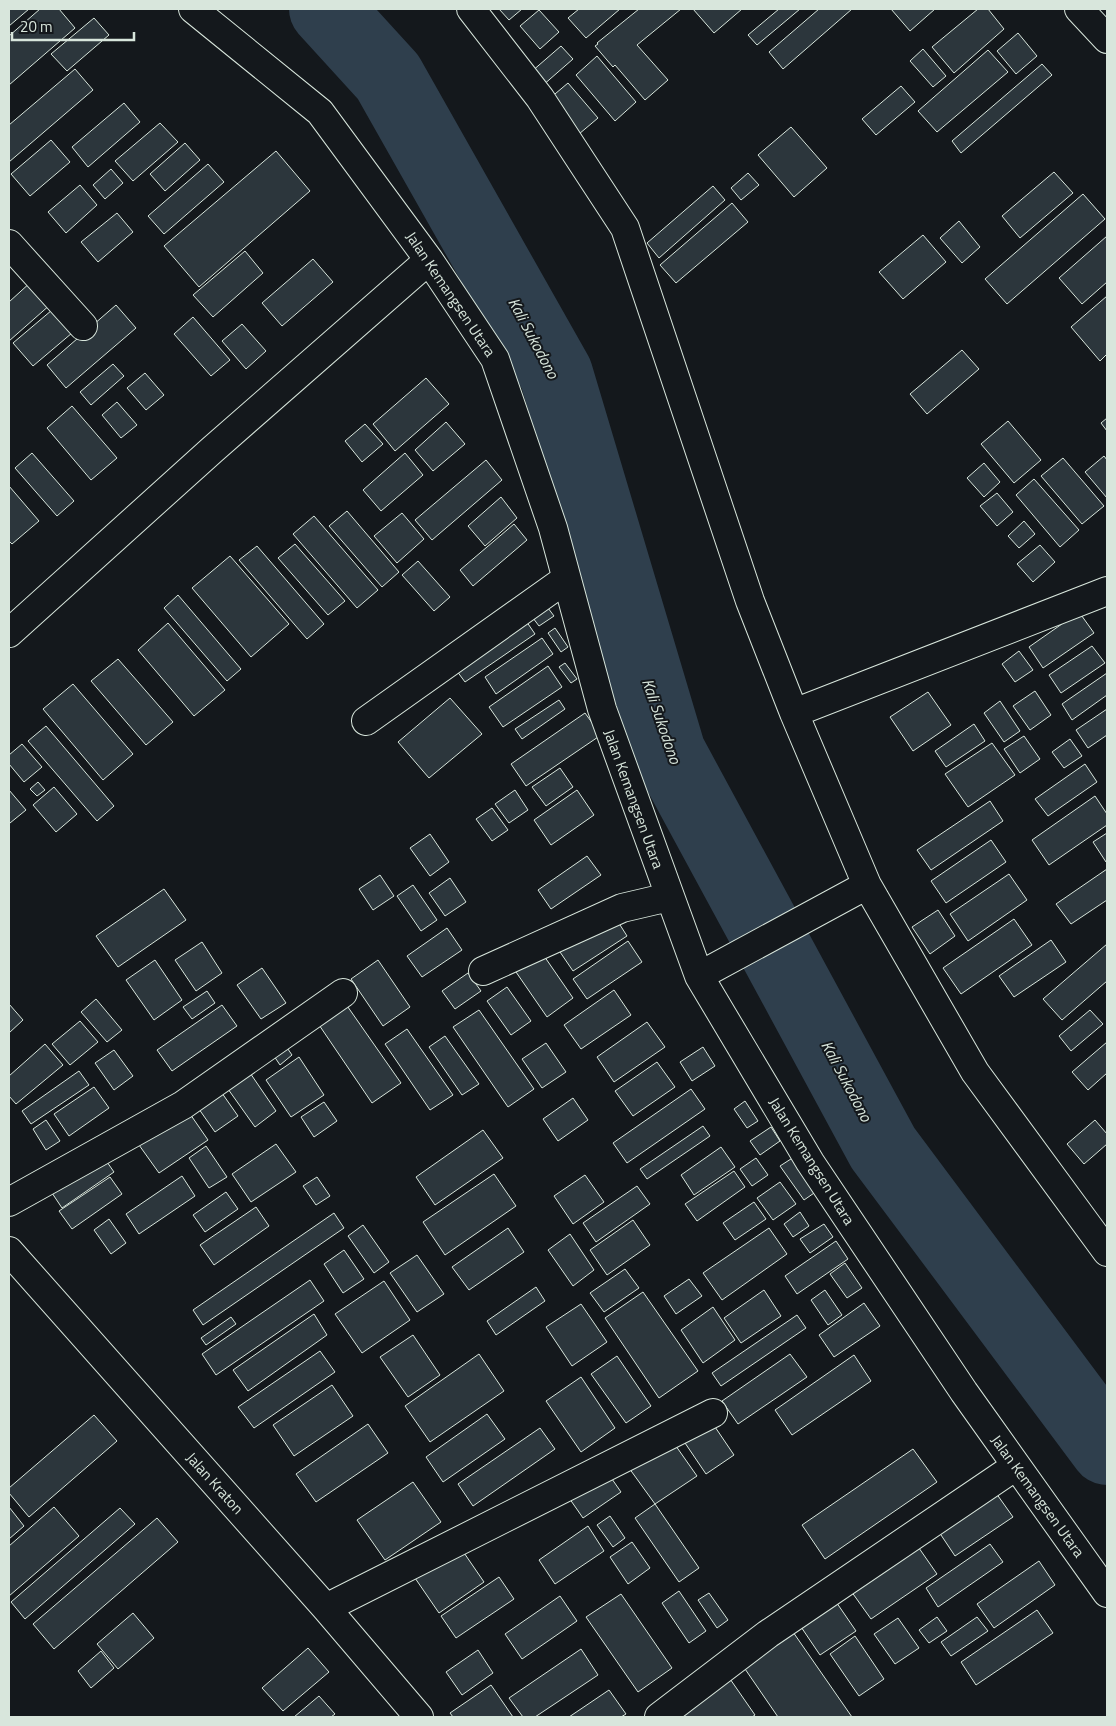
<svg xmlns="http://www.w3.org/2000/svg" width="1116" height="1726" viewBox="0 0 1116 1726" font-family="'Titillium Web',sans-serif">
  <rect width="100%" height="100%" fill="#14181c"/>
  <g fill="none" stroke-linecap="round" stroke-linejoin="round">
    <!-- river -->
    <path stroke="#2f3f4d" stroke-width="74" d="M326 9 388 77 556 374 669 753 883 1148 1107 1448"/>
  </g>
  <!-- building -->
  <path fill="#2c363c" stroke="#d8e6dc" d="M9 9H29L9 26Z
    M40 9H59L75 28 9 85V36Z
    M499 9H522L509 20Z
    M579 9H620L586 38 568 18Z
    M639 9H681L637 45 668 80 645 100 615 65 613 67 595 46 598 44 597 43Z
    M693 9H742L714 33Z
    M779 9H800L757 45 748 35Z
    M819 9H852L783 69 769 52Z
    M891 9H935L910 31Z
    M978 9H988L1004 29 954 73 932 47Z
    M539 10 559 32 540 49 520 26Z
    M94 18 109 35 67 71 51 54Z
    M1018 33 1037 56 1016 74 997 51Z
    M561 46 573 59 542 86 531 72Z
    M923 49 946 76 933 87 910 61Z
    M988 50 1008 72 937 132 918 111Z
    M597 56 636 102 615 121 576 75Z
    M1042 64 1052 75 961 153 952 141Z
    M75 69 93 90 9 162V125Z
    M568 83 598 118 579 134 549 99Z
    M901 86 915 102 876 135 862 119Z
    M124 103 140 122 88 167 72 147Z
    M160 123 178 142 133 181 115 161Z
    M791 127 827 168 794 197 758 155Z
    M51 140 70 162 30 196 11 174Z
    M185 143 200 160 165 191 150 174Z
    M276 151 310 191 199 287 164 246Z
    M208 164 224 182 164 234 148 216Z
    M111 169 123 183 105 199 93 185Z
    M1054 172 1073 193 1020 238 1002 216Z
    M748 173 759 185 741 200 731 188Z
    M80 185 97 205 66 233 48 212Z
    M713 186 725 200 659 258 647 243Z
    M1083 194 1105 219 1007 304 985 279Z
    M732 203 748 222 676 283 660 265Z
    M117 213 133 232 98 262 81 242Z
    M959 221 980 247 962 263 940 238Z
    M923 235 946 262 903 299 879 272Z
    M1107 236V282L1082 304 1059 278Z
    M245 251 263 273 213 317 193 295Z
    M313 259 333 282 282 326 262 303Z
    M32 281 51 304 9 341V302Z
    M1107 296V354L1100 361 1071 327Z
    M116 305 136 328 66 388 47 365Z
    M52 310 72 333 33 366 13 343Z
    M193 317 230 360 211 376 174 334Z
    M242 324 266 351 246 369 222 341Z
    M962 350 979 369 927 414 910 394Z
    M113 364 124 376 91 405 80 392Z
    M145 373 164 395 146 410 127 388Z
    M426 378 449 404 395 451 373 424Z
    M117 402 137 425 121 438 102 415Z
    M72 406 117 458 91 480 47 428Z
    M1107 418V431L1101 423Z
    M1008 421 1041 460 1014 483 981 444Z
    M446 422 465 444 433 471 415 450Z
    M365 424 383 444 362 462 345 441Z
    M32 453 74 501 57 516 15 468Z
    M405 453 423 475 381 511 363 490Z
    M1104 456 1107 460V498L1085 472Z
    M1063 458 1104 506 1082 524 1041 476Z
    M486 460 502 480 432 540 415 520Z
    M984 463 1000 482 984 497 967 478Z
    M1034 479 1079 530 1060 547 1016 495Z
    M9 486 39 521 12 544 9 541Z
    M997 493 1013 512 997 526 980 506Z
    M501 497 517 518 485 546 468 526Z
    M347 511 399 572 382 587 329 526Z
    M402 513 424 539 397 563 374 536Z
    M314 516 378 590 357 608 293 534Z
    M1024 521 1035 534 1019 548 1008 536Z
    M514 524 527 540 473 586 460 570Z
    M295 544 345 601 328 615 278 558Z
    M1040 545 1055 562 1033 582 1017 564Z
    M257 546 324 624 307 639 239 560Z
    M230 556 289 624 251 657 192 588Z
    M418 561 450 597 434 611 402 575Z
    M178 595 241 669 227 681 164 608Z
    M545 604 554 616 539 626 530 614Z
    M1079 612 1094 633 1043 668 1029 647Z
    M522 615 535 634 465 682 451 663Z
    M168 623 225 690 194 716 138 650Z
    M555 628 568 647 561 652 548 633Z
    M542 638 553 654 496 694 485 677Z
    M1092 646 1105 663 1061 693 1049 675Z
    M1019 651 1033 670 1015 682 1002 664Z
    M118 659 173 722 146 745 91 681Z
    M565 663 577 679 571 683 559 667Z
    M548 666 562 687 503 727 489 707Z
    M1107 673V695L1072 720 1062 704Z
    M73 684 133 754 103 780 43 709Z
    M1035 691 1051 715 1030 730 1013 706Z
    M928 692 951 725 913 751 890 717Z
    M450 698 482 734 429 778 398 742Z
    M559 700 565 709 522 739 515 729Z
    M1000 701 1020 731 1004 742 984 713Z
    M1107 709V735L1088 748 1076 730Z
    M585 713 601 735 526 786 511 764Z
    M974 724 985 741 946 767 935 751Z
    M46 726 114 806 97 821 28 741Z
    M1024 736 1040 759 1020 773 1004 749Z
    M1070 739 1082 756 1064 768 1052 752Z
    M992 743 1015 775 968 807 945 774Z
    M22 744 42 767 24 782 9 764V755Z
    M1085 764 1097 782 1048 816 1035 799Z
    M560 768 573 787 546 806 532 787Z
    M38 782 45 790 37 796 30 789Z
    M54 787 77 814 56 832 33 805Z
    M9 790 26 810 10 823 9 821Z
    M515 790 528 810 509 823 495 804Z
    M577 790 594 815 551 845 534 820Z
    M1095 796 1107 814V825L1049 865 1032 840Z
    M990 801 1003 821 931 870 917 850Z
    M492 808 508 830 492 841 476 819Z
    M1107 833V861L1106 862 1093 842Z
    M430 834 449 862 430 876 410 848Z
    M991 840 1006 862 946 903 931 881Z
    M587 856 601 875 551 909 538 890Z
    M1107 869V900L1071 924 1056 904Z
    M1009 874 1027 900 968 941 950 914Z
    M380 875 394 896 373 910 359 889Z
    M450 878 466 902 445 916 429 893Z
    M413 885 437 920 421 931 397 896Z
    M164 889 186 920 118 967 96 936Z
    M938 910 955 936 930 954 912 927Z
    M615 917 627 936 573 971 560 952Z
    M1014 919 1032 945 961 994 943 968Z
    M447 928 462 950 422 977 407 956Z
    M1051 940 1066 962 1014 997 999 976Z
    M628 941 642 962 587 999 573 979Z
    M202 942 222 973 196 991 175 960Z
    M1107 944V981L1062 1020 1043 999Z
    M542 953 573 998 547 1017 516 972Z
    M155 960 182 1000 154 1020 126 980Z
    M378 960 410 1007 383 1026 351 979Z
    M262 968 286 1003 261 1019 237 985Z
    M468 973 481 991 455 1009 442 991Z
    M507 987 531 1021 511 1035 487 1001Z
    M614 990 631 1015 581 1049 564 1025Z
    M207 991 215 1003 192 1019 183 1007Z
    M96 999 122 1030 107 1042 81 1012Z
    M343 1000 401 1083 372 1103 315 1019Z
    M9 1004 23 1020 9 1033Z
    M222 1005 237 1026 172 1071 157 1050Z
    M479 1010 534 1089 508 1107 453 1027Z
    M1090 1010 1103 1024 1071 1051 1059 1036Z
    M80 1021 98 1042 70 1065 52 1044Z
    M647 1022 665 1047 614 1082 597 1057Z
    M407 1029 453 1095 430 1110 385 1044Z
    M445 1036 479 1084 462 1095 429 1047Z
    M281 1039 292 1055 280 1065 268 1047Z
    M1107 1042V1073L1088 1090 1072 1072Z
    M546 1043 566 1072 542 1088 522 1059Z
    M45 1044 63 1065 16 1104 9 1096V1076Z
    M703 1047 715 1066 692 1081 680 1062Z
    M114 1050 133 1076 114 1090 95 1063Z
    M299 1057 324 1095 291 1117 266 1080Z
    M657 1062 675 1087 633 1116 615 1091Z
    M246 1067 276 1111 255 1127 223 1082Z
    M79 1071 89 1085 31 1124 22 1111Z
    M217 1086 238 1116 215 1132 194 1102Z
    M94 1087 109 1108 69 1136 54 1114Z
    M691 1089 705 1109 627 1163 613 1143Z
    M573 1098 588 1120 558 1141 543 1119Z
    M745 1101 758 1121 747 1128 734 1109Z
    M324 1102 337 1121 314 1137 301 1117Z
    M188 1111 208 1140 159 1173 139 1145Z
    M46 1120 60 1141 46 1150 33 1129Z
    M1095 1120 1107 1134V1144L1084 1164 1067 1144Z
    M703 1126 710 1136 647 1179 640 1169Z
    M771 1127 780 1141 760 1155 750 1141Z
    M483 1130 503 1158 435 1205 416 1177Z
    M276 1144 296 1172 251 1202 232 1174Z
    M206 1146 227 1177 209 1188 189 1158Z
    M721 1147 735 1167 694 1195 681 1175Z
    M100 1152 114 1172 62 1208 48 1187Z
    M794 1157 817 1191 804 1200 780 1166Z
    M756 1158 768 1175 752 1186 740 1169Z
    M734 1171 745 1187 697 1221 685 1204Z
    M494 1174 516 1206 445 1255 423 1222Z
    M585 1175 604 1202 573 1224 554 1196Z
    M182 1176 195 1196 139 1234 126 1214Z
    M110 1177 122 1194 72 1229 59 1211Z
    M317 1177 330 1196 316 1205 303 1186Z
    M780 1182 796 1204 773 1220 757 1198Z
    M637 1186 650 1204 596 1242 583 1223Z
    M226 1192 238 1209 205 1232 193 1215Z
    M754 1202 766 1219 735 1240 723 1223Z
    M256 1207 269 1226 214 1265 200 1245Z
    M800 1212 809 1226 793 1237 784 1224Z
    M334 1213 344 1228 203 1325 193 1310Z
    M109 1219 126 1243 111 1254 94 1230Z
    M633 1220 650 1245 607 1275 590 1250Z
    M824 1224 833 1237 810 1253 800 1239Z
    M363 1225 389 1262 374 1273 348 1236Z
    M508 1228 524 1252 469 1290 452 1267Z
    M769 1228 787 1254 722 1300 703 1273Z
    M570 1234 594 1270 573 1286 548 1250Z
    M836 1241 848 1259 797 1294 785 1276Z
    M344 1250 364 1279 343 1293 324 1264Z
    M417 1255 444 1294 417 1312 390 1273Z
    M845 1263 862 1288 847 1298 830 1274Z
    M625 1269 639 1288 604 1312 590 1293Z
    M689 1279 702 1296 676 1314 664 1296Z
    M310 1280 324 1301 216 1375 202 1354Z
    M384 1281 410 1320 362 1353 335 1314Z
    M536 1287 545 1301 496 1335 487 1321Z
    M764 1290 781 1316 741 1343 724 1318Z
    M825 1290 842 1315 828 1325 811 1300Z
    M643 1292 698 1371 659 1398 605 1318Z
    M864 1303 880 1326 834 1357 819 1335Z
    M581 1304 607 1342 572 1366 546 1327Z
    M713 1307 735 1340 703 1363 681 1330Z
    M314 1314 327 1335 248 1391 233 1370Z
    M797 1315 806 1328 721 1386 712 1373Z
    M231 1317 236 1324 206 1345 201 1338Z
    M413 1335 440 1375 408 1397 380 1357Z
    M320 1351 335 1372 254 1428 238 1407Z
    M479 1354 504 1391 430 1442 405 1406Z
    M790 1354 807 1377 738 1424 722 1401Z
    M854 1355 871 1381 792 1435 775 1410Z
    M617 1356 651 1406 626 1423 591 1374Z
    M581 1377 615 1428 581 1452 546 1401Z
    M332 1385 353 1416 294 1456 273 1425Z
    M487 1414 505 1439 443 1482 426 1457Z
    M94 1415 117 1441 29 1517 9 1493V1488Z
    M711 1421 734 1455 706 1474 683 1440Z
    M368 1424 388 1453 316 1502 296 1474Z
    M540 1428 555 1449 473 1506 458 1484Z
    M671 1439 697 1476 655 1504 629 1468Z
    M913 1449 937 1482 825 1559 802 1525Z
    M605 1469 621 1492 583 1518 567 1495Z
    M413 1482 441 1522 385 1560 357 1520Z
    M996 1493 1013 1517 955 1556 939 1532Z
    M655 1504 699 1568 679 1582 635 1518Z
    M9 1507 24 1526 9 1539Z
    M54 1507 79 1536 9 1596V1546Z
    M120 1508 135 1524 25 1619 11 1602Z
    M610 1516 625 1538 613 1547 597 1525Z
    M157 1518 178 1542 54 1649 33 1624Z
    M588 1526 604 1551 555 1584 539 1560Z
    M912 1538 937 1574 871 1619 846 1584Z
    M632 1542 650 1568 628 1584 610 1557Z
    M990 1544 1003 1562 938 1607 926 1588Z
    M460 1547 484 1582 439 1613 415 1578Z
    M1039 1561 1055 1585 994 1628 977 1604Z
    M499 1577 514 1599 456 1638 441 1616Z
    M679 1591 706 1631 689 1643 662 1603Z
    M709 1593 728 1620 717 1628 698 1600Z
    M830 1593 856 1631 820 1655 795 1618Z
    M621 1594 672 1668 638 1692 586 1617Z
    M560 1596 577 1621 522 1659 505 1634Z
    M1037 1610 1053 1633 976 1685 961 1662Z
    M133 1613 154 1638 118 1669 97 1644Z
    M937 1617 947 1631 929 1643 919 1630Z
    M977 1617 988 1631 951 1656 941 1642Z
    M898 1618 919 1648 895 1664 874 1634Z
    M793 1632 852 1717H778L743 1666Z
    M855 1636 884 1679 859 1696 830 1654Z
    M308 1648 329 1672 283 1711 262 1688Z
    M581 1649 598 1675 535 1717H523L509 1698Z
    M478 1650 493 1673 462 1695 446 1672Z
    M101 1651 114 1668 91 1688 78 1671Z
    M728 1676 755 1715 752 1717H680Z
    M491 1685 513 1717H453L450 1713Z
    M609 1690 626 1714 621 1717H569Z
    M319 1696 335 1714 331 1717H294Z"/>
  <g fill="none" stroke-linecap="round" stroke-linejoin="round">
    <!-- minor casing -->
    <g stroke="#d8e6dc" stroke-width="30">
      <path id="minor" d="M193 9 320 112 429 260 495 359 553 528 602 709 699 976 810 1162 964 1392 1107 1593
        M471 9 540 98 625 228 750 601 794 713 867 885 975 1072 1107 1252
        M1079 9 1107 39
        M9 244 83 326
        M9 633 212 450 429 260
        M794 713 1107 591
        M366 721 566 579
        M483 971 622 908 669 897
        M699 976 867 885
        M9 1202 183 1105 343 993
        M9 1251 326 1608 419 1717
        M326 1608 713 1413
        M659 1717 768 1634 1016 1466"/>
    </g>
    <!-- minor -->
    <use href="#minor" stroke="#14181c" stroke-width="28"/>
  </g>
  <g text-anchor="middle" dominant-baseline="central" stroke-width="4" stroke-linejoin="round" paint-order="stroke">
    <!-- street labels -->
    <g font-size="15" fill="#d8e6dc" stroke="#14181c">
      <text transform="translate(451 294) rotate(56)">Jalan Kemangsen Utara</text>
      <text transform="translate(634 799) rotate(70)">Jalan Kemangsen Utara</text>
      <text transform="translate(812 1161) rotate(58)">Jalan Kemangsen Utara</text>
      <text transform="translate(215 1483) rotate(48)">Jalan Kraton</text>
      <text transform="translate(1038 1496) rotate(54)">Jalan Kemangsen Utara</text>
    </g>
    <!-- water labels -->
    <g font-size="16" font-style="italic" fill="#d8e6dc" stroke="#14181c">
      <text transform="translate(534 338) rotate(62)">Kali Sukodono</text>
      <text transform="translate(662 721) rotate(71)">Kali Sukodono</text>
      <text transform="translate(847 1081) rotate(62)">Kali Sukodono</text>
    </g>
  </g>
  <!-- border -->
  <rect width="1116" height="1726" fill="none" stroke="#d8e6dc" stroke-width="20"/>
  <!-- scale -->
  <path d="M12 32v8h122v-8" fill="none" stroke="#d8e6dc" stroke-width="2.5"/>
  <text x="20" y="32" font-size="15" fill="#d8e6dc" stroke="#14181c" stroke-width="4" paint-order="stroke">20 m</text>
</svg>
